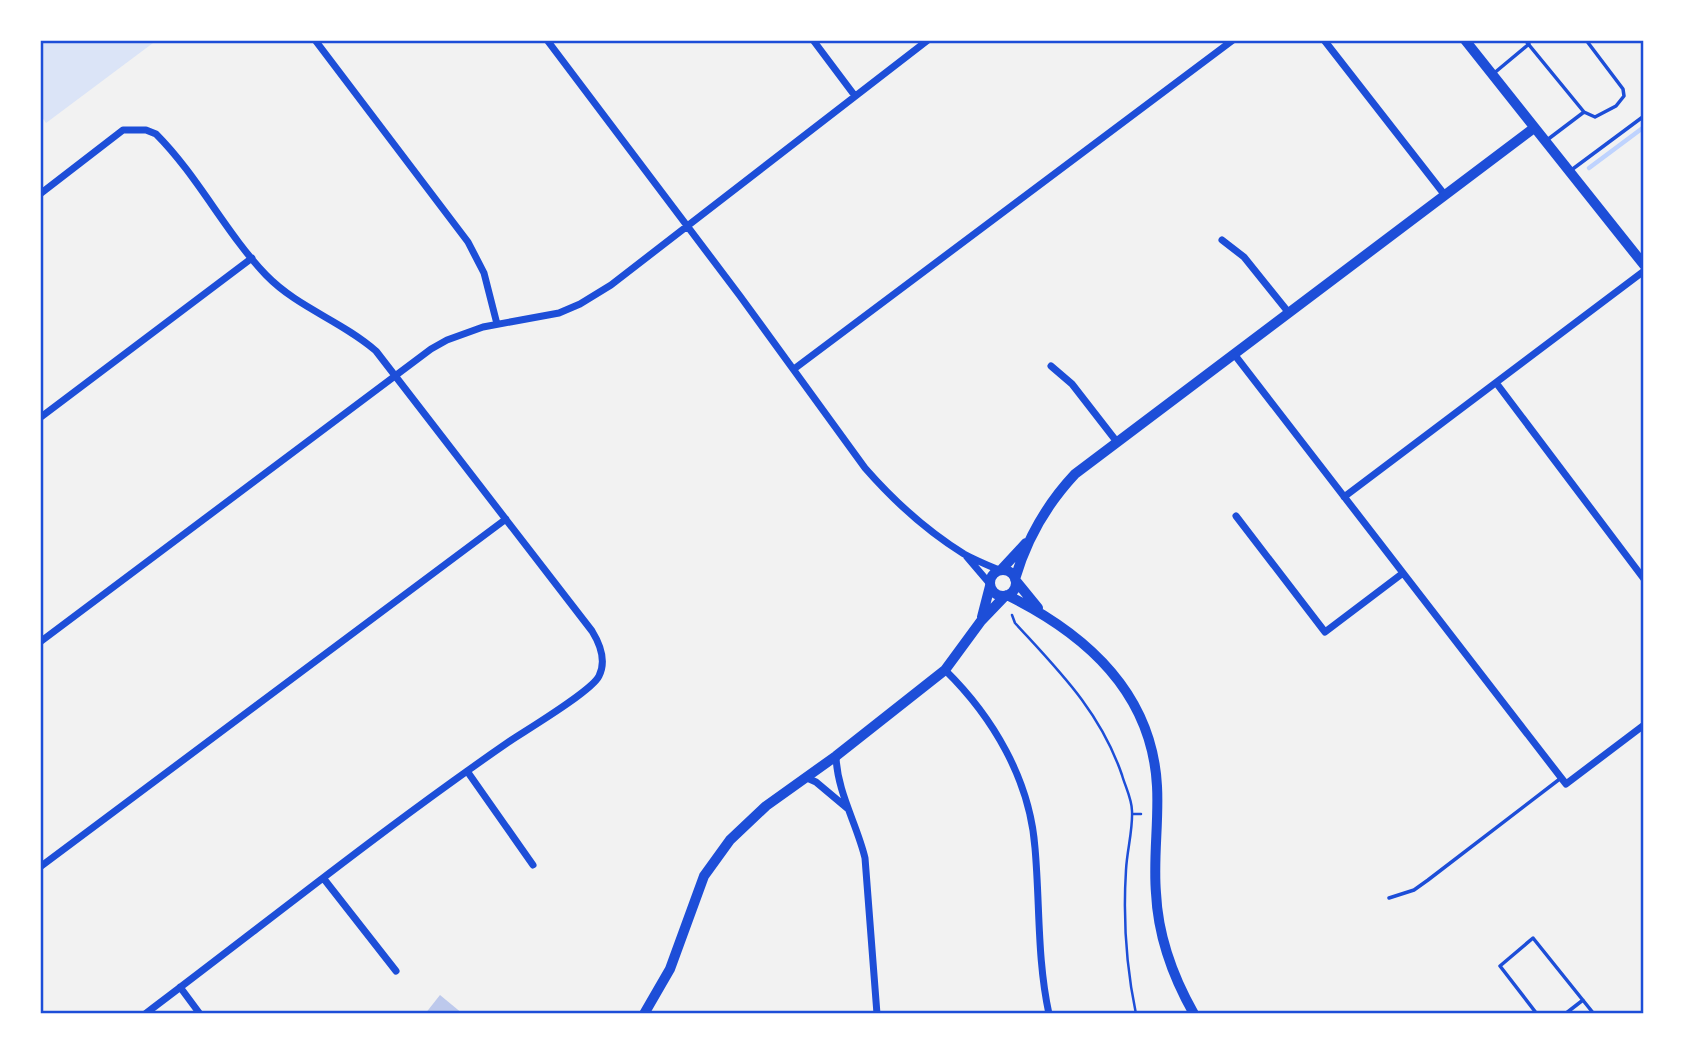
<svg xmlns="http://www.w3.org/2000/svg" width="1684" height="1054" viewBox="0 0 1684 1054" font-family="Mulish,sans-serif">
  <rect width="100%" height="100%" fill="#f2f2f2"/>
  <!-- green -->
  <path fill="#dbe4f7" d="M40 40H157L46 123 40 114Z"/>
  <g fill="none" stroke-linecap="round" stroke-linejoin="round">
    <!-- stream -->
    <path stroke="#bfd3fe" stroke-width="4.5" d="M1589 168 1644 127"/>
  </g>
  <!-- building -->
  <path fill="#bdc9ec" d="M440 995 463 1014H425Z"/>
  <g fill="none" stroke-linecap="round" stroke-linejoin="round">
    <!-- path -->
    <path stroke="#1d4ed8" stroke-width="2.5" d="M1012 615 1015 623C1059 671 1100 711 1122 775 1125 786 1132 799 1132 811 1133 830 1127 850 1126 870 1123 918 1126 966 1136 1014
      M1133 814H1141"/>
    <!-- service -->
    <path stroke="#1d4ed8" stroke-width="3.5" d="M1525 40 1584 112 1547 140
      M1493 74 1529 44
      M1584 112 1595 117 1616 106 1624 96 1623 89 1586 40
      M1570 171 1644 116
      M1389 898 1414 890 1428 880 1561 778
      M1537 1014 1500 966 1533 938 1594 1014
      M1565 1014 1583 1000"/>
    <!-- minor -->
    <path stroke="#1d4ed8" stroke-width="7" d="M315 40 468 242 484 273 497 324
      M547 40 740 296 865 468C893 500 927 531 964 554 975 560 987 565 999 570
      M813 40 855 96
      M1324 40 1444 194
      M40 194 123 130H146L156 134C198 176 225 232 266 275 298 308 342 321 376 351L592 631C600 644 607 660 599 676 592 691 528 729 510 741 385 827 266 923 145 1014
      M1222 240 1244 257 1289 313
      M1234 354 1566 784 1644 725
      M1051 366 1072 384 1117 442
      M794 369 1233 40
      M1497 384 1644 579
      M41 417 252 258
      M1344 497 1644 271
      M1236 516 1325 632 1403 573
      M967 557 990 584
      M40 642 431 349 447 340 483 327 559 313 580 304 611 285 928 40
      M945 670C993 717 1030 780 1035 848 1040 904 1037 959 1049 1014
      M836 756C837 792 857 824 865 858L877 1014
      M467 771 533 865
      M807 778 816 782 847 808
      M40 867 506 519
      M324 879 396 971
      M180 987 200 1014"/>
    <!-- tertiary -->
    <path stroke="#1d4ed8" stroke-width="10" d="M1465 40 1644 265
      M990 583a13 13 0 1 1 26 0a13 13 0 1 1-26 0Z
      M1001 570 1026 543
      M1015 579C1027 538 1046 505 1075 474L1534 128
      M1016 581 1038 608
      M1007 595C1086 634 1152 692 1157 786 1159 822 1153 858 1156 893 1158 936 1173 977 1194 1014
      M982 617 990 586
      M644 1014 670 969 704 876 730 840 766 806 836 756 945 670 981 621 1005 596"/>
  </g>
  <!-- border -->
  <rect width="1684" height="1054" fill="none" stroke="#ffffff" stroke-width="84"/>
  <rect x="42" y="42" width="1600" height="970" fill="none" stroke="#1d4ed8" stroke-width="2.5"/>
</svg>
